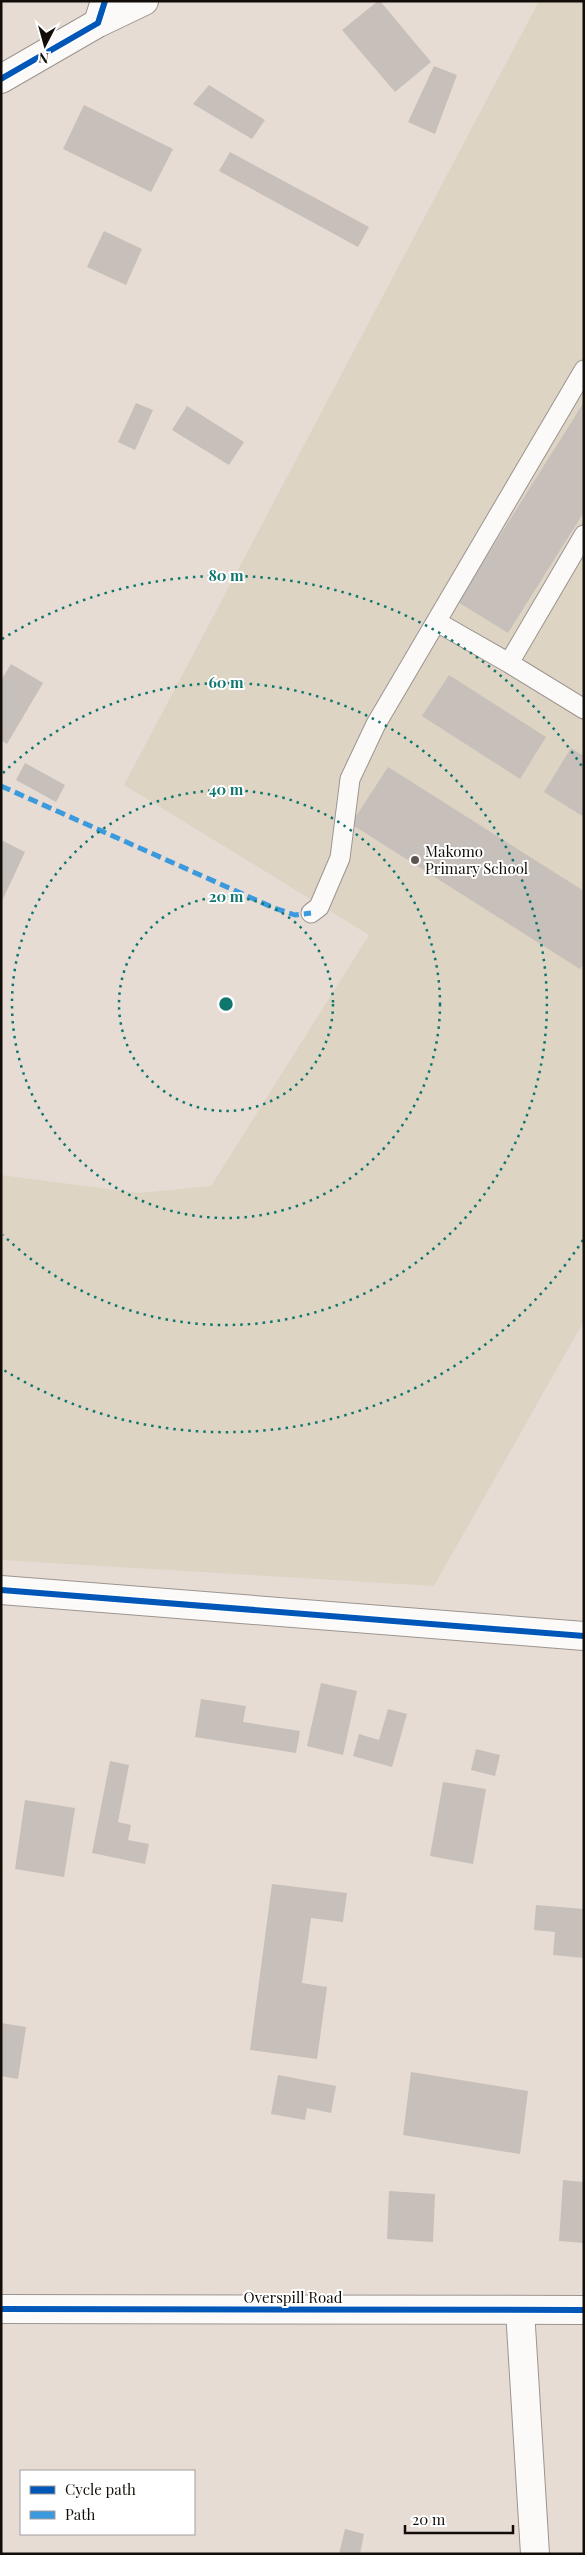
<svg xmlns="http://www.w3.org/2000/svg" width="585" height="2555" viewBox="0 0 585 2555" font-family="'Playfair Display',serif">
  <rect width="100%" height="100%" fill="#e6dcd4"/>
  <!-- education -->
  <path fill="#ded4c4" d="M539 1H584V1321L434 1586 1 1560V1175L139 1193 211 1186 369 935 124 785Z"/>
  <!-- building -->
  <path fill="#c7bfb9" d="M378 1H380L431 62 395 92 342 30Z
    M434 66 457 75 435 134 408 122Z
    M209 85 265 120 252 139 193 104Z
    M84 105 173 149 151 192 63 149Z
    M230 152 369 227 358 247 219 171Z
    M104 231 142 249 126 285 87 267Z
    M584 402V512L508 633 458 602Z
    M136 403 153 410 135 450 118 442Z
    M187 406 244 442 229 465 172 430Z
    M11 664 43 683 7 744 1 740V680Z
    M449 675 546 737 520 779 422 716Z
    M571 748 584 756V817L544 792Z
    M25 763 65 785 56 802 16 780Z
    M388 767 584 891V964L580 969 351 824Z
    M1 840 25 852 1 903Z
    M321 1683 357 1691 343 1755 307 1746Z
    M201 1699 246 1706 243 1722 300 1731 296 1753 195 1737Z
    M388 1709 407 1714 392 1767 353 1756 359 1734 379 1740Z
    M476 1749 500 1755 495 1776 471 1770Z
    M110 1761 129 1765 118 1822 131 1825 128 1840 149 1844 145 1864 92 1853Z
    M443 1782 486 1789 473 1864 430 1856Z
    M25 1800 75 1808 64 1877 15 1869Z
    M272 1884 347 1893 343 1922 311 1918 302 1983 327 1987 317 2059 250 2050Z
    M536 1905 584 1909V1958L553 1955 555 1932 534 1930Z
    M1 2023 26 2027 18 2079 1 2076Z
    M411 2072 528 2091 520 2154 403 2135Z
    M278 2075 336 2086 331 2113 307 2108 305 2120 271 2114Z
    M563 2180 584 2182V2243L559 2241Z
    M389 2191 435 2194 433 2242 387 2239Z
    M345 2529 364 2534 360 2554H339Z"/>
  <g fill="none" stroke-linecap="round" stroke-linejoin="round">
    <!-- service casing -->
    <g stroke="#9c948f" stroke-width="21">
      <path id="service" d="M437 622 509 663 584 709
        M509 663 584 535
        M311 913 319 907 340 858 350 779 376 724 584 370"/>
    </g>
    <!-- minor casing -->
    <g stroke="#9c948f" stroke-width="30">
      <path id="minor" d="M98 23 144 1
        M1 79 98 23 105 1
        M1 1590 584 1636
        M520 2310 535 2554"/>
    </g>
    <!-- tertiary casing -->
    <g stroke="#9c948f" stroke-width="30">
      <path id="tertiary" d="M1 2309 584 2310"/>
    </g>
    <!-- service -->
    <use href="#service" stroke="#fbfaf9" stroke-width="19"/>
    <!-- minor -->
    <use href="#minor" stroke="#fbfaf9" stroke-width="28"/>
    <!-- tertiary -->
    <use href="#tertiary" stroke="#fbfaf9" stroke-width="28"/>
    <!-- quiet -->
    <path stroke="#3b99dd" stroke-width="5" stroke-dasharray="10 5" stroke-linecap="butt" d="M1 786 274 908 295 915 311 913"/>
    <!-- cycleway casing -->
    <g stroke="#fff" stroke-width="9">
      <path id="cycleway" d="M1 79 98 23 105 1
        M1 1590 584 1636
        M1 2309 584 2310"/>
    </g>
    <!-- cycleway -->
    <use href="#cycleway" stroke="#0057b8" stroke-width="6"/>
  </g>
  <!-- distance rings -->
  <g fill="none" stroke="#0f766e" stroke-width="2.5" stroke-dasharray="2.5 5">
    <circle cx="226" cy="1004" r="107"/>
    <circle cx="226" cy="1004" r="214"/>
    <path d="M3 773A321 321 0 1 1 3 1235"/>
    <path d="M583 1240A428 428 0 0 1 2 1369M2 639A428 428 0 0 1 583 768"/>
  </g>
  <!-- markers -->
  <circle fill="#5d5550" stroke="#fff" stroke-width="2" cx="415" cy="860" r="5"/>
  <g text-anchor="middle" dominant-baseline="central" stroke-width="4" stroke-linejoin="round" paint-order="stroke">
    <!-- poi labels -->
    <g font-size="15" fill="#130d09" stroke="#fff" text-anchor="start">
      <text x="425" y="851">Makomo<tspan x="425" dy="17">Primary School</tspan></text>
    </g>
    <!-- street labels -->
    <g font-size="15" fill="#130d09" stroke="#fff">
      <text x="293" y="2297">Overspill Road</text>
    </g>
  </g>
  <circle cx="226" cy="1004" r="8" fill="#0f766e" stroke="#fff" stroke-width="2.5"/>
  <g font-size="15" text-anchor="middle" font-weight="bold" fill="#0f766e" stroke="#fff" stroke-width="4" stroke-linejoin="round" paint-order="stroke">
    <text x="226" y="581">80 m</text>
    <text x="226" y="688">60 m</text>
    <text x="226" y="795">40 m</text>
    <text x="226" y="902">20 m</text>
  </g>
  <!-- border -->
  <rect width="585" height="2555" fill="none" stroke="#130d09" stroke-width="5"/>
  <!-- legend -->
  <rect x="20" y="2470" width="175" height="65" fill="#ffffff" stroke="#a19e9d"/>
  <rect x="30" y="2486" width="25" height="8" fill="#0057b8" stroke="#a19e9d"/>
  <text x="65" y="2495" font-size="15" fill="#130d09">Cycle path</text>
  <rect x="30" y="2511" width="25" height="8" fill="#3b99dd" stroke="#a19e9d"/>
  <text x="65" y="2520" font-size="15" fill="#130d09">Path</text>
  <!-- north arrow -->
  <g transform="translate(45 45) rotate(186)" stroke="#ffffff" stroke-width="4" paint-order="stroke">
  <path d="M0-4L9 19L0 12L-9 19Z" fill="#130d09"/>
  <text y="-8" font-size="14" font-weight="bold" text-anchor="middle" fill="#130d09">N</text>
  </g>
  <!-- scale -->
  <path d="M405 2525v8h108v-8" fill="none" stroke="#130d09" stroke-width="2.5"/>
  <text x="412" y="2525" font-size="15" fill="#130d09" stroke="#ffffff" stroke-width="4" paint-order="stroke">20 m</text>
</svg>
